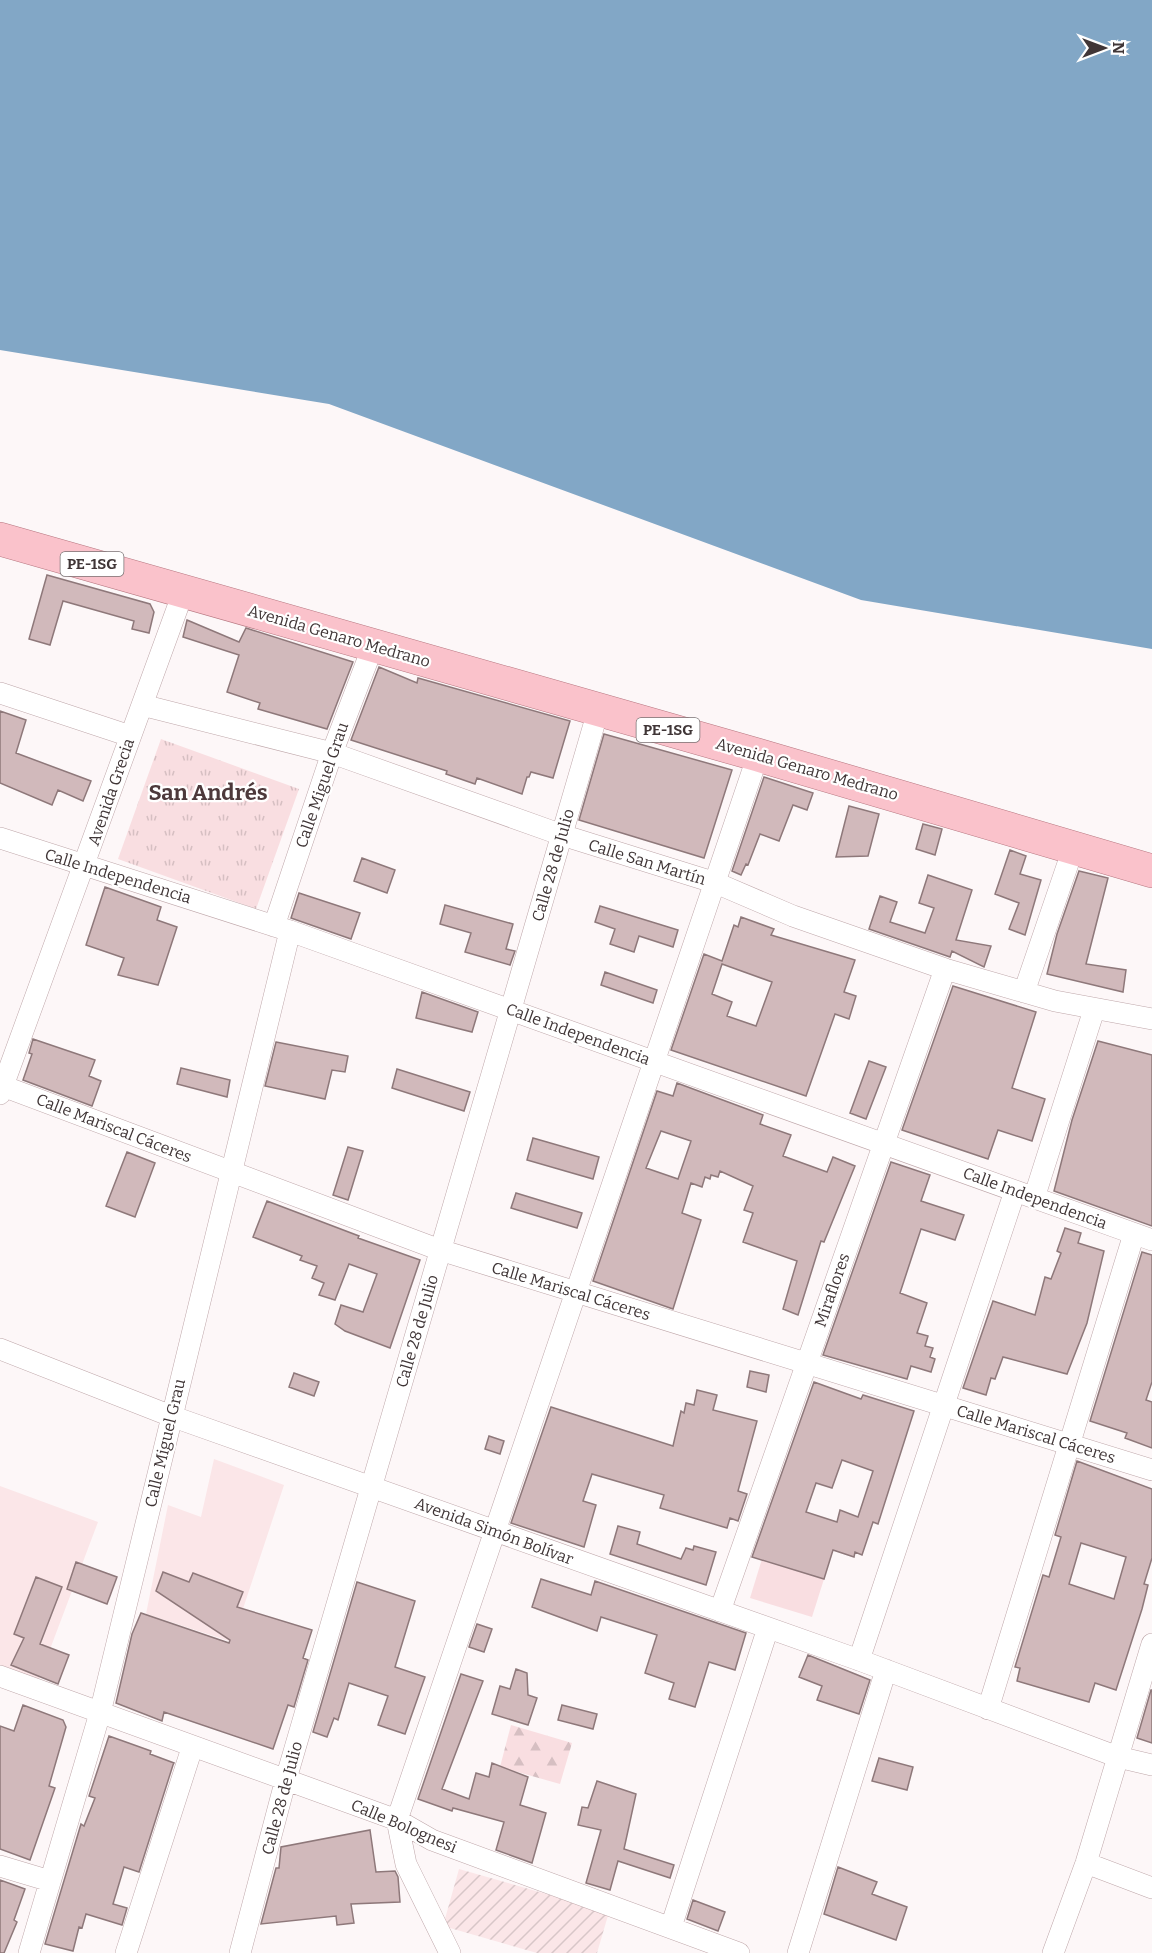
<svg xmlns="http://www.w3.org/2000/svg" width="1152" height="1953" viewBox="0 0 1152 1953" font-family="Bitter,serif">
  <defs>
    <pattern id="industrial-furrows" width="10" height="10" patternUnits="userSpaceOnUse" patternTransform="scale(1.5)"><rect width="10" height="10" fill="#fbe6e8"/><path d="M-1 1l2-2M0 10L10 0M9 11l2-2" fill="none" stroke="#d8c6c8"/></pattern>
    <pattern id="forest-firs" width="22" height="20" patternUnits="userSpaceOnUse" patternTransform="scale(1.5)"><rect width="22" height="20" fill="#f9dee1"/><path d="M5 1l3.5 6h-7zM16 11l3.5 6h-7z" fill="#d6bfc2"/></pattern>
    <pattern id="park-tufts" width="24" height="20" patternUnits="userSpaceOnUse" patternTransform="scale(1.5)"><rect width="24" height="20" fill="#f9dee1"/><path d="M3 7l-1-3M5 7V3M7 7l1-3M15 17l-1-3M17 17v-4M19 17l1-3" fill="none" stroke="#d6bfc2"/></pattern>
  </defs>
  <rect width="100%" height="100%" fill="#fdf7f8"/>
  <!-- built -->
  <path fill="#fbe6e8" d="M214 1459 284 1485 232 1642 146 1614 168 1505 201 1517Z
    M0 1486 98 1522 38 1681 0 1667Z"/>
  <!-- industrial -->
  <path fill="url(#industrial-furrows)" d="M459 1869 609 1912 597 1953H537L443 1926Z"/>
  <!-- green -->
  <path fill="#f9dee1" d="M762 1559 824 1579 812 1617 750 1598Z"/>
  <!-- forest -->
  <path fill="url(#forest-firs)" d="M511 1725 572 1743 560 1784 500 1767Z"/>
  <!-- park -->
  <path fill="url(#park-tufts)" d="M161 739 299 789 256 909 118 859Z"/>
  <!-- water -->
  <path fill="#82a7c6" d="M0 0H1152V649L861 600 329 404 0 350Z"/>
  <!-- building -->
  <path fill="#d1b9bb" stroke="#8e787a" stroke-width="1.5" fill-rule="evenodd" d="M47 575 150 604 154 612 149 633 132 629 134 621 63 601 50 645 29 639Z
    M187 620 239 642 246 628 353 662 327 729 258 709 260 703 227 692 239 655 183 637Z
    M379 667 417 683 418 678 570 721 553 778 531 772 529 777H527L522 794 477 778 475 784 446 774 447 771 351 740Z
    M0 711 26 720 16 753 91 781 83 801 58 790 52 805 0 783Z
    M604 734 732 770 704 858 579 820Z
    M764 777 813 793 807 810 793 805 779 841 760 834 748 865 746 864 741 875 732 871Z
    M849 806 879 814 868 856 836 857Z
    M923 824 942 829 935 855 916 849Z
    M1010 850 1026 856 1020 874 1041 880 1025 935 1009 929 1019 903 995 894Z
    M362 858 395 870 387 893 354 881Z
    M1079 871 1108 878 1086 964 1126 970 1123 992 1047 974 1057 934Z
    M928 875 972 890 956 940 991 946 984 967 952 951 950 957 869 929 880 896 897 902 890 922 925 933 934 908 919 903Z
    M105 887 161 907 157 920 177 927 158 985 118 975 124 958 86 945Z
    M299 893 360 913 351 939 291 918Z
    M445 905 513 924 506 949 515 951 510 965 465 952 471 933 440 924Z
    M600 906 678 930 673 947 639 936 634 952 610 944 615 929 595 922Z
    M741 917 774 929 771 935 855 960 844 992 856 996 849 1019 835 1014 806 1096 671 1050 704 954 722 961 734 925 738 927ZM722 964 772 982 756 1026 727 1016 732 1002 712 994Z
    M605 972 657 990 653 1003 601 985Z
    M953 986 1036 1012 1012 1088 1045 1099 1032 1141 998 1130 988 1159 902 1130Z
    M422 992 478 1012 472 1032 416 1018Z
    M33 1039 95 1060 89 1076 101 1081 92 1106 23 1080 32 1054 29 1053Z
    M1098 1041 1152 1055V1226L1054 1191 1072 1120Z
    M276 1042 348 1056 345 1072 332 1070 325 1099 265 1086Z
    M869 1061 886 1067 866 1119 850 1113Z
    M181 1068 230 1080 227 1097 177 1084Z
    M397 1069 470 1092 464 1111 392 1088Z
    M677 1083 763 1115 760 1124 791 1135 783 1156 827 1172 833 1157 855 1166 824 1242 821 1241 798 1315 783 1309 797 1261 743 1242 753 1213 744 1210 753 1186 720 1171 718 1177 711 1175 710 1179 705 1177 702 1187 691 1183 682 1213 701 1220 673 1309 593 1281 657 1091 673 1096ZM661 1131 691 1141 678 1179 646 1168Z
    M533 1138 599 1157 593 1179 527 1160Z
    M348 1147 363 1151 348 1200 333 1195Z
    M127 1152 155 1163 135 1217 106 1206Z
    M891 1162 930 1175 921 1201 964 1215 955 1240 921 1229 900 1293 927 1303 917 1333 928 1336 925 1346 933 1348 930 1357 935 1359 931 1372 911 1366 907 1379 823 1355Z
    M516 1193 582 1213 577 1228 511 1208Z
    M267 1201 359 1236 358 1238 420 1260 390 1348 345 1331 335 1324 341 1305 363 1312 377 1274 349 1264 335 1300 319 1295 324 1283 312 1278 317 1266 300 1260 302 1256 253 1237Z
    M1065 1228 1081 1233 1078 1243 1104 1251 1087 1323 1067 1374 1003 1357 995 1379 991 1378 986 1395 963 1388 993 1301 1035 1315 1045 1277 1051 1279 1061 1253 1057 1251Z
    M1142 1252 1152 1255V1382L1146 1400 1152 1402V1448L1125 1438 1127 1433 1090 1421Z
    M750 1371 769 1375 766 1392 747 1387Z
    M294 1373 319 1382 314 1396 289 1387Z
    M814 1382 861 1399 863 1395 914 1411 878 1524 873 1522 862 1555 855 1552 854 1557 833 1550 824 1579 752 1557ZM842 1460 873 1471 858 1517 840 1510 837 1522 806 1512 816 1483 832 1488Z
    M697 1390 717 1395 713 1410 757 1421 738 1491 747 1494 738 1521 730 1518 727 1528 660 1508 664 1495 592 1474 583 1501 596 1505 584 1547 511 1523 551 1407 673 1446 681 1411 684 1413 686 1403 694 1405Z
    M489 1436 504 1441 500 1454 485 1449Z
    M1077 1461 1152 1489V1558L1144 1584 1148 1585 1142 1609 1116 1690 1095 1683 1089 1702 1017 1681 1020 1668 1015 1667 1043 1575 1049 1577 1061 1537 1055 1535ZM1081 1543 1126 1557 1114 1599 1069 1584Z
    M618 1526 640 1532 637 1544 681 1559 686 1548 693 1550 694 1546 716 1552 706 1585 610 1554Z
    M76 1562 117 1577 107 1604 67 1589Z
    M163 1572 189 1582 193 1573 243 1592 237 1607 312 1630 303 1658 308 1660 294 1707 288 1705 273 1749 164 1712 162 1721 116 1703 132 1634 141 1613 229 1643 230 1640 156 1591Z
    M36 1577 62 1587 40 1644 69 1655 58 1684 11 1665 24 1638 14 1634Z
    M541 1579 591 1595 595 1581 746 1633 735 1670 709 1662 695 1707 669 1699 674 1683 645 1673 657 1635 601 1617 597 1631 532 1607Z
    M357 1582 415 1601 395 1667 425 1677 405 1734 378 1725 388 1696 349 1683 338 1720 334 1718 327 1737 313 1732Z
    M477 1624 492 1629 484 1652 469 1647Z
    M808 1655 870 1680 859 1714 817 1700 822 1686 799 1677Z
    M516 1669 527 1673 528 1695 537 1698 528 1725 492 1714 500 1686 510 1689Z
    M461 1674 483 1681 442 1789 469 1799 476 1773 489 1777 492 1763 528 1777 520 1805 546 1813 532 1863 496 1850 504 1822 453 1808 452 1811 418 1799Z
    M1151 1690H1152V1743L1137 1738Z
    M23 1705 63 1720 66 1727 49 1786 55 1788 30 1860 0 1849V1726L14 1731Z
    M562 1705 597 1714 593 1729 558 1720Z
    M109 1736 151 1751 150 1754 174 1763 173 1765 139 1872 124 1867 113 1904 127 1908 122 1925 86 1914 82 1928 79 1927 73 1951 45 1944 81 1824 84 1826 95 1798 89 1796Z
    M879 1758 913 1767 907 1790 872 1781Z
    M597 1781 636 1794 624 1849 674 1865 670 1878 618 1861 610 1890 586 1883 601 1830 578 1825 582 1807 588 1808Z
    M370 1830 376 1872 395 1871 398 1877 400 1902 351 1904 354 1923 337 1925 336 1916 261 1924 276 1868H279L281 1847Z
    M838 1867 877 1882 872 1894 907 1907 896 1940 824 1914Z
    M0 1880 25 1889 14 1920 17 1922 4 1953H0Z
    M693 1900 725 1912 718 1931 687 1919Z"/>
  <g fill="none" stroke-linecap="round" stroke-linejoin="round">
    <!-- street casing -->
    <g stroke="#bfa7aa" stroke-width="22">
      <path id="street" d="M0 693 130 736
        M142 705 332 753 562 835 716 883 793 916 945 969 1055 1001 1152 1019
        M0 838 290 931 1152 1240
        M274 926 332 753 373 646
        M1024 992 1074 846
        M0 1085 440 1250 1152 1470
        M0 1094 184 590
        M1034 1198 1094 1010
        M0 1349 171 1416 859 1660 1118 1757 1152 1765
        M720 1611 945 969
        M859 1660 1015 1191
        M0 1676 397 1820 432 1840 739 1953
        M988 1709 1134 1234
        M1086 1863 1152 1888
        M0 1866 50 1881
        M671 1927 768 1628
        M29 1953 100 1713 290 931
        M126 1953 192 1748
        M240 1953 286 1779 598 711
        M450 1953 406 1864 397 1820 758 755
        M798 1953 886 1670
        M1053 1953 1086 1863 1152 1644"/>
    </g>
    <!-- primary casing -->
    <g stroke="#b67780" stroke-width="34">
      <path id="primary" d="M0 539 758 755 1152 871"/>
    </g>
    <!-- street -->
    <use href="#street" stroke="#fff" stroke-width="21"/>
    <!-- primary -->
    <use href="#primary" stroke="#fac2cb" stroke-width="33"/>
  </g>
  <g text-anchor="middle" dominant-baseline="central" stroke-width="4.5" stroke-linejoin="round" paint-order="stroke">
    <!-- shield labels -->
    <g fill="#fff" stroke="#797273" stroke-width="1.5">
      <rect x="60.5" y="552" width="63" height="24" rx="4.5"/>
      <rect x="636.5" y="718" width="63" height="24" rx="4.5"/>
    </g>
    <g font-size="15" font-weight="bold" fill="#403637">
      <text x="92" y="564">PE-1SG</text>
      <text x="668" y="730">PE-1SG</text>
    </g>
    <!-- street labels -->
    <g font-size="16" fill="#403637" stroke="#fff">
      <text transform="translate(339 636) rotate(16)">Avenida Genaro Medrano</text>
      <text transform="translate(807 769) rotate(16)">Avenida Genaro Medrano</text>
      <text transform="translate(322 785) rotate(-71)">Calle Miguel Grau</text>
      <text transform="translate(111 792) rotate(-71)">Avenida Grecia</text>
      <text transform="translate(647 862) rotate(17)">Calle San Martín</text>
      <text transform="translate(553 865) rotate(-74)">Calle 28 de Julio</text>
      <text transform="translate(118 876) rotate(17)">Calle Independencia</text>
      <text transform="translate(578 1034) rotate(20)">Calle Independencia</text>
      <text transform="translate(114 1128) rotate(21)">Calle Mariscal Cáceres</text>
      <text transform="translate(1035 1198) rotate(20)">Calle Independencia</text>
      <text transform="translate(832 1290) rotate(-71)">Miraflores</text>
      <text transform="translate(571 1291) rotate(17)">Calle Mariscal Cáceres</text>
      <text transform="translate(417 1331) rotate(-74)">Calle 28 de Julio</text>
      <text transform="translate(1036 1434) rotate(17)">Calle Mariscal Cáceres</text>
      <text transform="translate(165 1443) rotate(-77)">Calle Miguel Grau</text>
      <text transform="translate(494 1531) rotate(20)">Avenida Simón Bolívar</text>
      <text transform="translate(282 1798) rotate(-75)">Calle 28 de Julio</text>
      <text transform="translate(404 1826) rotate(23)">Calle Bolognesi</text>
    </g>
    <!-- district labels -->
    <g font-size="22" font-weight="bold" fill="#4d393b" stroke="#fff">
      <text x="208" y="792">San Andrés</text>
    </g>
  </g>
  <!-- north arrow -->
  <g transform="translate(1104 48) rotate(90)" stroke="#ffffff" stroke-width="4.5" paint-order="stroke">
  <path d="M0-4.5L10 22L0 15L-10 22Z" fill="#403637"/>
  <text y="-9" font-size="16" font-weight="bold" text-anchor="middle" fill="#403637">N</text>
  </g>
</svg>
